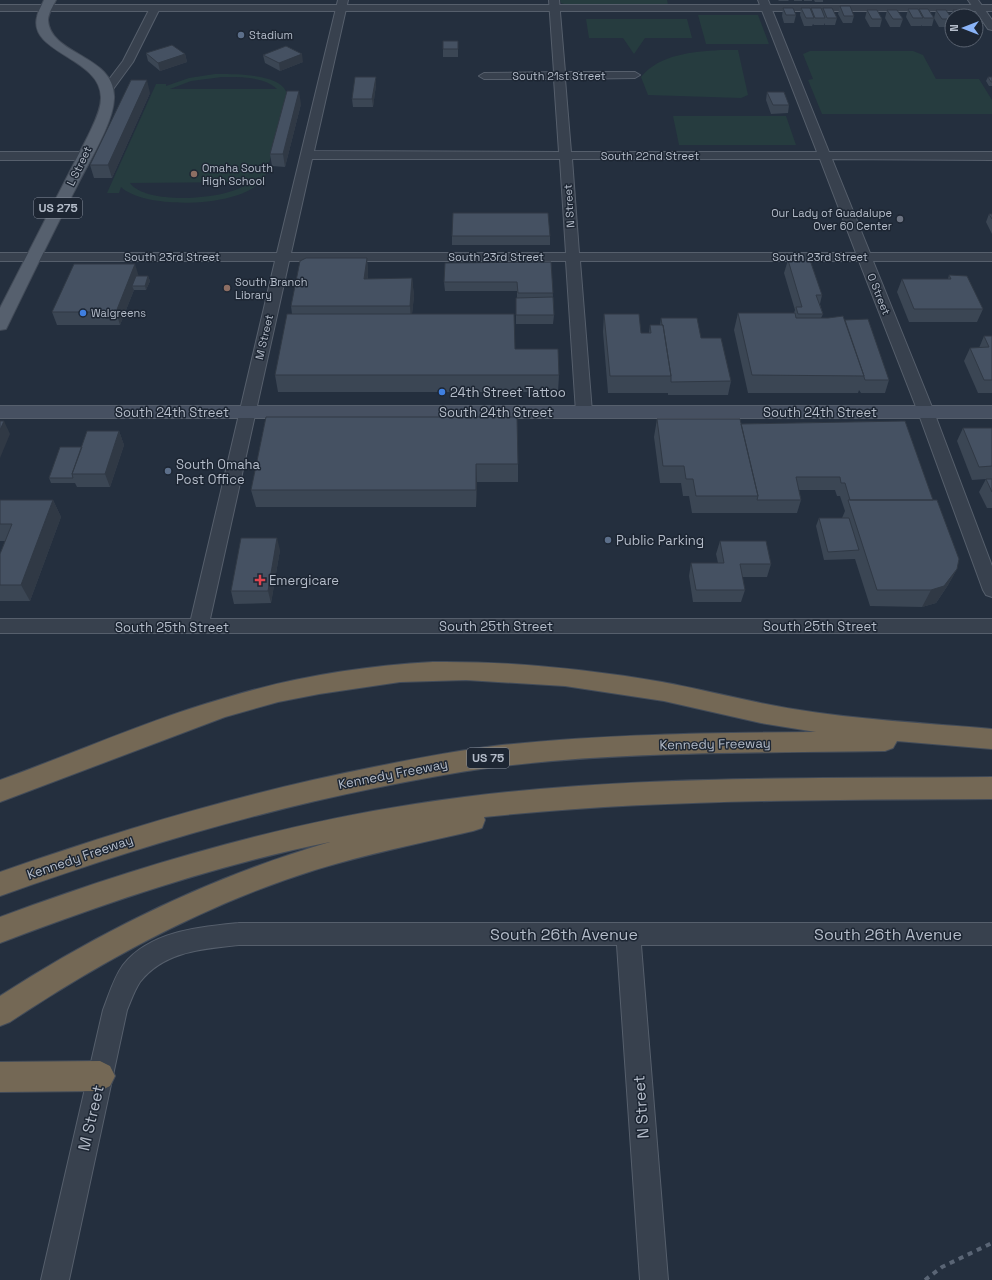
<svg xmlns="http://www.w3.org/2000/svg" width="992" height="1280" viewBox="0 0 992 1280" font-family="'Space Grotesk',sans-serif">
  <rect width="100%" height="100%" fill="#242f3e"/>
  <!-- green -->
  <path fill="#263c3f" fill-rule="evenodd" d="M560 0H667L668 5H567L561 3Z
    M698 15H758L769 44H706Z
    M586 19H687L692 38H645L634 54 623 38H589Z
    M720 50H738L748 95 741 98 648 95 641 77C660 54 692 52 720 50Z
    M810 51H913L923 55 936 79H979L992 100V114H822L808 80 813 79 803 54Z
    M215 74C232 74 288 73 287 97L266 174C252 208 146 211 121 187L119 193H107L156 84H166V86L189 78ZM222 77C238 77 264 76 277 89H170L191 81ZM250 182C231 200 146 206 130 183Z
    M673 116H786L796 145H679Z"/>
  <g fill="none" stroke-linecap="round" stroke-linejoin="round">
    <!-- minor casing -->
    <g stroke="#565f6c" stroke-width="2">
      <path id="minor" d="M338 0H348L314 151 559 152 554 79H484L479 76 484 73 554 72 549 0H559L565 72H635L640 75 635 78 565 79 571 152H817L758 0H768L829 152H992V160L832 159 870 253H992V261H873L934 412 992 566V597L986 595 983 590 918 412 859 261H580L592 412 590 416 584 417 578 416 576 412 566 261H289L210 619H992V633H0V619H191L275 261H0V253H277ZM312 159H560L566 253H291ZM572 159H820L856 253H579Z
        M968 0H978L992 20V30L988 29Z
        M155 5 160 8 133 62 111 92H103L101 90 123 61 150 8Z
        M0 152H84L88 153 90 156 88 159 84 160H0Z
        M239 923H992V945H641L668 1280H640L617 945H239C203 949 164 951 140 982 134 991 131 1001 127 1010L69 1280H41L103 1010C109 995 113 979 123 965 150 931 199 927 239 923Z"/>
    </g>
    <!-- tertiary casing -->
    <g stroke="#565f6c" stroke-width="2">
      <path id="tertiary" d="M0 5H992V11H0Z"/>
    </g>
    <!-- secondary casing -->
    <g stroke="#565f6c" stroke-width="2">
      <path id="secondary" d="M0 406H992V418H0Z"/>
    </g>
    <!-- primary casing -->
    <g stroke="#414a57" stroke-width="2">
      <path id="primary" d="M44 0H56C53 6 48 14 48 20 50 56 117 55 114 99 113 124 88 163 77 186 53 232 31 278 8 325L6 329 0 330V308L88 136C93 125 101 111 101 98 102 58 28 53 37 17 38 11 42 5 44 0Z"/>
    </g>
    <!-- motorway casing -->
    <g stroke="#434c59" stroke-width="2">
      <path id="motorway" d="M433 662C510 661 586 669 662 682 706 690 749 702 793 709 859 720 926 723 992 729V749L897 741 893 748 885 751C755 753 624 751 495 767 455 772 415 780 375 788 247 814 123 852 0 896V872C123 829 247 792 374 767 414 759 454 751 494 746 601 734 709 733 816 732L761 723 664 701 565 686 466 680 400 682 319 694 278 702 225 717 0 802V780C75 753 148 720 225 698 293 677 362 666 433 662Z
        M992 777V799C823 800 653 799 484 817L485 820 482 828 473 831C420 843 367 854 315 870 206 904 105 959 10 1022L0 1026V996C102 930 213 876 330 842 217 865 108 902 0 943V917C135 867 273 826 415 804 605 774 800 779 992 777Z
        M100 1061 110 1066 115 1076 110 1086 100 1091 0 1092V1062Z"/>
    </g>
    <!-- minor -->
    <use href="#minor" fill="#38414e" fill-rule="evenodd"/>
    <!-- tertiary -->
    <use href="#tertiary" fill="#38414e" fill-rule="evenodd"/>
    <!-- secondary -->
    <use href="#secondary" fill="#465061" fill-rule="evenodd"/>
    <!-- primary -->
    <use href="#primary" fill="#56606e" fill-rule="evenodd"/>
    <!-- motorway -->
    <use href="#motorway" fill="#746855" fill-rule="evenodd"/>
    <!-- rail -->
    <path stroke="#5a6575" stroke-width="4" stroke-dasharray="5 5" stroke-linecap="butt" d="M925 1280 942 1267 992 1243"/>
  </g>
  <!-- wall -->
  <path fill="#3b4654" d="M778 0H789L788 1H779Z
    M794 0H802V1H794Z
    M804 0H812V1H804Z
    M814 0H823V2H815Z
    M840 6 854 16 852 23H843L838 14Z
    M783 8 796 15 794 23H784L782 16Z
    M801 8 811 10V8L822 11 823 8 837 18 835 25H825L824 23V25H814L813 24 812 26H804L800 15Z
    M908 9 918 10 919 9 934 18 932 26H922L921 25V26H911L906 17Z
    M867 10 882 19 880 27H870L865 18Z
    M887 10 903 19 900 27H890L885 18Z
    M936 10 950 17 953 10 967 16H952V21V20L949 27H939L934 18Z
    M458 41V57H443V49Z
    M146 53 185 54 187 62 160 71 148 61Z
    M263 55 303 62 280 71 265 63Z
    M376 77V85L373 107H353L352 99Z
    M988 77H992V86H989L986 81Z
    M767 92 789 105 788 113 771 114 766 100Z
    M150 93 112 178H94L90 165Z
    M301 104 285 167 272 166 270 154Z
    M989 214H992V234L986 222Z
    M452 236H550V245H452Z
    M367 258 368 275V279L412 278 414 296 412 314 515 349 559 375 558 392H278L275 375 292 314 291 306Z
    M788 260 822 295 820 304 823 314 821 318 845 320 889 380 885 393H861L859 390 858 393H748L734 330 738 313H794L795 310 784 273Z
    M551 262 554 315 553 324H516V298H517V291H445L444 282Z
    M949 275 983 309 977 322H909L897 292 902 279H948Z
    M138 276H148L150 281 146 290H134L120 325H57L52 312Z
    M604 314 641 333H649L650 325H660L661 318 701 338 731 381 728 395H668V393H608L603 332Z
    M984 336H992V393H978L964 361 970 348H979Z
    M266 417 518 464V482H477L476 507H256L251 490Z
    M657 419 741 424 905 421 957 569 948 585 936 603 922 607 870 606 855 559 824 560 816 526 819 518H842L845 511 840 496H837L835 490H799L801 500 797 513H692L689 496H683L681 483H660L654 437Z
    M963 428H992V508H987L979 492 986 479 972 480 957 441Z
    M119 431 124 445 110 487H77L75 483H51L49 478 82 447Z
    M0 500H53L61 517 30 601H0V554L5 541H0Z
    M720 541 771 564 767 577H742L745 590 741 602H693L689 576 691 563H718L716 554Z
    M280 550 271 603 234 604 231 591Z"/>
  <!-- shaded-wall -->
  <path fill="#303945" d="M185 54 187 62 160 71 158 63Z
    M302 54 303 62 280 71 279 63Z
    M376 77V85L373 107 372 99Z
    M147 80 150 93 112 178 108 165Z
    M299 91 301 104 285 167 283 154Z
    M367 258 368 275 366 296 364 279Z
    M135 264 139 277 132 286 134 290 120 325 116 312Z
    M148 276 150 281 146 290 145 286Z
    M412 278 414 296 411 323 410 306Z
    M4 421 10 434 0 458V430Z
    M119 431 124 445 110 487 105 474Z
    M476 464 477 482 476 507Z
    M53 500 61 517 30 601 21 585Z
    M277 538 280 550 271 603 268 591Z
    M957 569 948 585 936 603 922 607 931 590Z"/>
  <!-- building -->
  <path fill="#455162" stroke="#303945" d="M840 6H850L854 16H844Z
    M783 8H793L796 15H786Z
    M801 8H810L814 18H806Z
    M811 8H821L825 18H815Z
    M823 8H832L837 18H827Z
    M908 9H918L923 18H913Z
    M919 9H928L934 18H924Z
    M867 10H877L882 19H872Z
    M887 10H897L903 19H893Z
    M936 10H946L952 19H942Z
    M953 10H963L967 16H956Z
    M443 41H458V49H443Z
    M172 45 185 54 158 63 146 53Z
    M286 46 302 54 279 63 263 55Z
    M355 77H376L372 99H352Z
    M988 77H992V82H991Z
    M131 80H147L108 165H90Z
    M287 91H299L283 154H270Z
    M767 92H784L789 105H773Z
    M453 213H548L550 236H452Z
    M989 214H992V219Z
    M306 258H367L364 279 412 278 410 306H291L300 261Z
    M788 260H810L822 295H816L823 314H798L796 307H802Z
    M551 262 553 293H518L517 282H444L445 263Z
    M74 264H135L116 312H52Z
    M949 275 967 276 983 309H914L902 279H951Z
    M136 276H148L145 286H132Z
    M553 297 554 315H516V298Z
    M738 313H795L796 318H828L843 316 864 376 752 375Z
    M287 314H514L515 349H558L559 375H275Z
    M604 314H639L641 333H651L650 325H663L671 376H610Z
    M661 318H697L701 338H721L731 381 671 382V376L663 325H662Z
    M868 319 889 380H865L864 377V376L845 320Z
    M984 336H992V380H984L970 348 989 347Z
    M266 417H517L518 464H476V490H251Z
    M657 419H740L758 496H696L693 479H686L684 466H663Z
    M0 421H4L0 430Z
    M905 421 933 500H850L845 483H841L840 477H796L801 500H757L758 496 741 424Z
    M963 428H992V466L979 467Z
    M87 431H119L105 474H72Z
    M60 447H82L72 474 73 478H49Z
    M986 479H992V492Z
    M0 500H53L21 585H0V554L12 524H0Z
    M848 500H937L959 559 957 569 944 586 931 590H877Z
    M819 518H849L859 550 828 552Z
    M241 538H277L268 591H231Z
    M720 541H766L771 564H740L745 590H696L691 563H724Z"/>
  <!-- markers -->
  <g fill="#5c6f8a" stroke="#1d2633" stroke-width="1.5">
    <circle cx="241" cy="35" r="4"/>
    <circle cx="168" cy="471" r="4"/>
    <circle cx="608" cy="540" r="4"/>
  </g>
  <g fill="#8d6e63" stroke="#1d2633" stroke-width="1.5">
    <circle cx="194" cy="174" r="4"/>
    <circle cx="227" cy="288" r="4"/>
  </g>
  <circle fill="#6b7280" stroke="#1d2633" stroke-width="1.5" cx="900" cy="219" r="4"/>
  <g fill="#3f7fe0" stroke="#1d2633" stroke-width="1.5">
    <circle cx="83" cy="313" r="4"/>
    <circle cx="442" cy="392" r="4"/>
  </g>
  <path fill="#e0444e" stroke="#1d2633" stroke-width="1.5" d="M258 574h4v4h4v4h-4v4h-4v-4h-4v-4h4z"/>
  <g text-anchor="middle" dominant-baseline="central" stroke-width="3" stroke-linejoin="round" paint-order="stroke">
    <!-- far-poi labels -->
    <g font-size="11" fill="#b4bcc9" stroke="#1d2633" text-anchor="start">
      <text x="249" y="35">Stadium</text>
      <text x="202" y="168">Omaha South<tspan x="202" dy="13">High School</tspan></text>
      <text x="892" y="213" text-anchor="end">Our Lady of Guadalupe<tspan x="892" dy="13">Over 60 Center</tspan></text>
      <text x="235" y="282">South Branch<tspan x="235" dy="13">Library</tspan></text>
      <text x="91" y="313">Walgreens</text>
    </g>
    <!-- far-street labels -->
    <g font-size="11" fill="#b4bcc9" stroke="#1d2633">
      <text x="559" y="76">South 21st Street</text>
      <text x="650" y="156">South 22nd Street</text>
      <text transform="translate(79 166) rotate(-64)">L Street</text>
      <text transform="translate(569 206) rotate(-94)">N Street</text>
      <text x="172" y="257">South 23rd Street</text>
      <text x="496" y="257">South 23rd Street</text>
      <text x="820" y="257">South 23rd Street</text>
      <text transform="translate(879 294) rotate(68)">O Street</text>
      <text transform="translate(264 337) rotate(-77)">M Street</text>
    </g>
    <!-- shield labels -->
    <g fill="#1d2633" stroke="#878f9c" stroke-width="1">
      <rect x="34" y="198" width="48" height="20" rx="3"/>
      <rect x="467" y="748" width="42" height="20" rx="3"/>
    </g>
    <g font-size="12" font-weight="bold" fill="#b4bcc9">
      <text x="58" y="208">US 275</text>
      <text x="488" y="758">US 75</text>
    </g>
    <!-- poi labels -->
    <g font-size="13" fill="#b4bcc9" stroke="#1d2633" text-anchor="start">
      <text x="450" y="392">24th Street Tattoo</text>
      <text x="176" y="464">South Omaha<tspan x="176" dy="15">Post Office</tspan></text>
      <text x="616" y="540">Public Parking</text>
      <text x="269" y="580">Emergicare</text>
    </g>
    <!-- street labels -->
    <g font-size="13" fill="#b4bcc9" stroke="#1d2633">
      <text x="172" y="412">South 24th Street</text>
      <text x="496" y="412">South 24th Street</text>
      <text x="820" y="412">South 24th Street</text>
      <text x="496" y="626">South 25th Street</text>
      <text x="820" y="626">South 25th Street</text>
      <text x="172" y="627">South 25th Street</text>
      <text transform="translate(715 744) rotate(-1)">Kennedy Freeway</text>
      <text transform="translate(393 774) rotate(-11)">Kennedy Freeway</text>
      <text transform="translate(80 857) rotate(-19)">Kennedy Freeway</text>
    </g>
    <!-- near-street labels -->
    <g font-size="16" fill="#b4bcc9" stroke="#1d2633">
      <text x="564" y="934">South 26th Avenue</text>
      <text x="888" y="934">South 26th Avenue</text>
      <text transform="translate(641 1107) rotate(-94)">N Street</text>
      <text transform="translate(91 1118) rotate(-77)">M Street</text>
    </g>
  </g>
  <!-- north arrow -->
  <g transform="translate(964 28) rotate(270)"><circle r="19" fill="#1d2633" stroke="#59626f"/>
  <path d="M0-3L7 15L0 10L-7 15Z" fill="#8ab4f8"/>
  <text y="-6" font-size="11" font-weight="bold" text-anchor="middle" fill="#b4bcc9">N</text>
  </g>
</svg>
